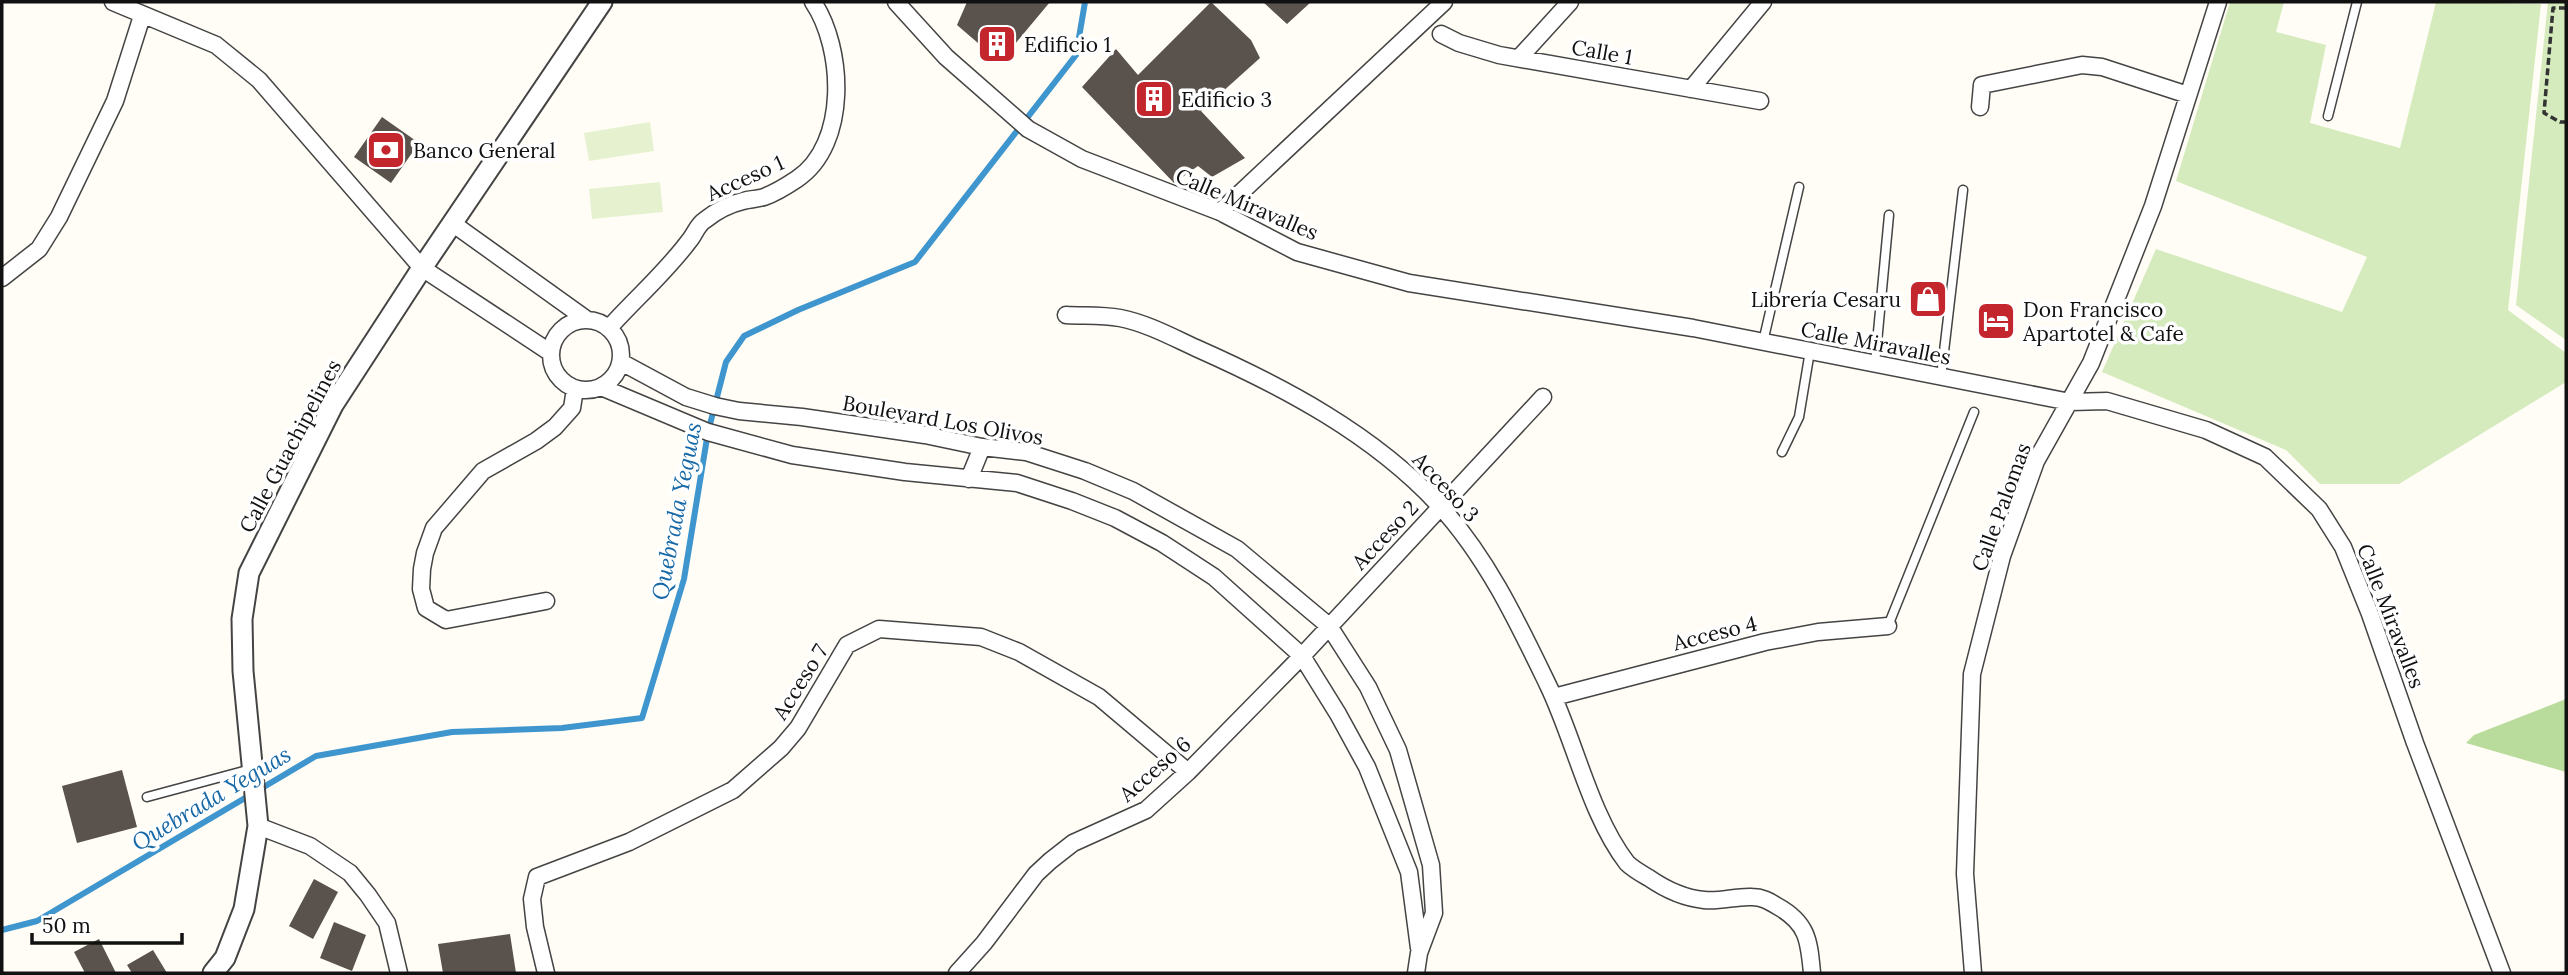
<svg xmlns="http://www.w3.org/2000/svg" width="2568" height="975" viewBox="0 0 2568 975" font-family="Lora,serif">
  <rect width="100%" height="100%" fill="#fffdf5"/>
  <!-- green -->
  <path fill="#d5ebbd" d="M2230 2H2284L2276 32 2326 45 2310 123 2400 148 2436 2 2541 4 2508 310 2566 353V382L2399 484H2320L2286 450 2102 372 2156 249 2342 312 2367 257 2176 181Z
    M2548 2H2566V340L2516 305Z"/>
  <!-- forest -->
  <path fill="#b9dc9c" d="M2566 699V772L2466 743 2474 735Z"/>
  <!-- pitch -->
  <path fill="#e6f2cf" d="M650 122 654 151 589 161 584 133Z
    M660 182 663 212 592 219 589 189Z"/>
  <g fill="none" stroke-linecap="round" stroke-linejoin="round">
    <!-- stream -->
    <path stroke="#3f96cf" stroke-width="6" d="M2 930 37 921 316 756 452 732 562 728 642 718 684 579 708 432 726 362 744 336 798 310 915 262 1076 55 1085 2"/>
  </g>
  <!-- building -->
  <path fill="#5a524d" d="M967 2H1050L1000 62 957 25Z
    M1211 2 1251 40 1260 58 1201 111 1245 158 1212 177 1198 166 1174 183 1082 87 1116 49 1138 75Z
    M1263 2H1311L1287 24Z
    M382 117 419 143 391 183 354 157Z
    M122 770 137 827 77 843 62 786Z
    M314 879 338 892 313 939 289 926Z
    M334 922 366 935 352 971 320 958Z
    M510 934 516 973H443L438 944Z
    M99 939 116 973H85L74 952Z
    M153 950 167 973H132L127 965Z"/>
  <g fill="none" stroke-linecap="round" stroke-linejoin="round">
    <!-- service casing -->
    <g stroke="#444" stroke-width="11">
      <path id="service" d="M2328 116 2357 2
        M1763 342 1799 187
        M1875 364 1889 215
        M1941 377 1963 190
        M1782 452 1799 417 1810 351
        M1888 626 1974 412
        M147 797 251 769"/>
    </g>
    <!-- minor casing -->
    <g stroke="#444" stroke-width="19">
      <path id="minor" d="M113 2 216 45 259 80 422 268 551 353
        M896 2 946 57 1028 129 1082 159 1220 212 1297 252 1409 283 1693 328 2070 402 2107 401 2206 430 2265 457 2319 509 2343 547 2370 614 2415 743 2502 973
        M1441 34 1459 43 1499 55 1760 101
        M1519 58 1570 2
        M1691 89 1763 2
        M1980 107 1982 85 2082 65 2102 67 2188 95
        M1220 212 1444 2
        M452 223 586 319
        M2 278 39 249 59 217 115 101 142 16
        M1066 315C1084 316 1103 315 1120 318 1146 323 1172 337 1196 348 1284 387 1373 434 1439 505 1487 557 1518 623 1548 685 1575 741 1590 815 1627 863 1633 869 1642 874 1649 878 1665 889 1684 898 1704 900 1720 902 1736 896 1752 897 1762 897 1769 901 1777 906 1808 923 1809 941 1812 973
        M551 355a35 35 0 1 1 70 0a35 35 0 1 1-70 0Z
        M609 328C635 299 666 272 689 241 695 234 697 225 705 220 715 212 730 204 743 201 750 199 758 199 764 197 775 193 788 185 797 179 849 144 844 48 813 2
        M621 362 686 397 715 406 739 411 802 417 925 435 982 447 1026 452 1085 471 1133 491 1237 549 1329 626 1368 687 1398 750 1431 865 1434 913 1419 953 1416 973
        M601 387 708 432 792 455 905 472 1017 483 1072 501 1115 518 1162 543 1214 577 1302 656 1338 714 1367 767 1409 872 1419 948
        M969 479 982 447
        M546 601 446 620 426 608 421 589 422 569 425 553 434 528 483 471 536 441 555 427 572 408 575 389
        M1554 697 1765 642 1818 632 1888 626
        M258 826 310 846 350 873 368 895 387 923 399 973
        M546 973 535 927 532 899 537 877 629 842 733 790 781 748 798 728 847 645 879 629 981 637 1019 652 1099 697 1188 772
        M957 973 984 943 1036 874 1050 861 1073 843 1146 810 1188 772 1302 656 1543 397
        M1973 973 1965 874 1972 674 2002 556 2036 461 2091 363 2153 206 2218 2"/>
    </g>
    <!-- tertiary casing -->
    <g stroke="#444" stroke-width="23">
      <path id="tertiary" d="M213 973 225 958 244 909 258 826 243 671 242 619 249 573 333 405 422 268 602 2"/>
    </g>
    <!-- path -->
    <path stroke="#333" stroke-width="3.5" stroke-dasharray="7 3.5" stroke-linecap="butt" d="M2566 8H2553L2544 113 2560 122H2566"/>
    <!-- service -->
    <use href="#service" stroke="#fff" stroke-width="8"/>
    <!-- minor -->
    <use href="#minor" stroke="#fff" stroke-width="16"/>
    <!-- tertiary -->
    <use href="#tertiary" stroke="#fff" stroke-width="19"/>
  </g>
  <!-- icons -->
  <defs>
    <g id="building-square" transform="scale(2.0125)"><rect x="-9" y="-9" width="18" height="18" rx="4" fill="#c4262e" stroke="#fff"/><path d="M-4-6H4V6H1V3H-1V6H-4ZM-2.5-4.3h1.7v1.8h-1.7ZM.8-4.3h1.7v1.8H.8ZM-2.5-1h1.7V.8h-1.7ZM.8-1h1.7V.8H.8Z" fill="#fff"/></g>
    <g id="bank-square" transform="scale(2.0125)"><rect x="-9" y="-9" width="18" height="18" rx="4" fill="#c4262e" stroke="#fff"/><path d="M-6-4H6V4H-6ZM0-2.3a2.3 2.3 0 1 0 0 4.6a2.3 2.3 0 1 0 0-4.6Z" fill="#fff"/></g>
    <g id="shop-square" transform="scale(2.0125)"><rect x="-9" y="-9" width="18" height="18" rx="4" fill="#c4262e" stroke="#fff"/><path d="M-5-2.5h2.3a2.7 3.5 0 0 1 5.4 0H5L5.5 6h-11ZM-1.5-2.5h3a1.5 2.3 0 0 0-3 0Z" fill="#fff"/></g>
    <g id="hotel-square" transform="scale(2.0125)"><rect x="-9" y="-9" width="18" height="18" rx="4" fill="#c4262e" stroke="#fff"/><path d="M-6-4.5h1.5V1H6V5H4.5V3h-9V5H-6ZM-4 0a1.8 1.8 0 1 1 3.6 0ZM.5 0V-2.5h3Q6-2.5 6 0Z" fill="#fff"/></g>
  </defs>
  <g fill-rule="evenodd">
    <use href="#building-square" x="997" y="44"/>
    <use href="#building-square" x="1154" y="99"/>
    <use href="#bank-square" x="386" y="150"/>
    <use href="#shop-square" x="1928" y="299"/>
    <use href="#hotel-square" x="1996" y="321"/>
  </g>
  <g text-anchor="middle" dominant-baseline="central" stroke-width="7" stroke-linejoin="round" paint-order="stroke">
    <!-- poi labels -->
    <g font-size="21" fill="#111" stroke="#fff" text-anchor="start">
      <text x="1024" y="44">Edificio 1</text>
      <text x="1181" y="99">Edificio 3</text>
      <text x="413" y="150">Banco General</text>
      <text x="1901" y="299" text-anchor="end">Librería Cesaru</text>
      <text x="2023" y="309">Don Francisco<tspan x="2023" dy="24">Apartotel &amp; Cafe</tspan></text>
    </g>
    <!-- street labels -->
    <g font-size="21" fill="#111" stroke="#fff">
      <text transform="translate(1602 52) rotate(10)">Calle 1</text>
      <text transform="translate(745 178) rotate(-24)">Acceso 1</text>
      <text transform="translate(1247 204) rotate(23)">Calle Miravalles</text>
      <text transform="translate(1876 343) rotate(11)">Calle Miravalles</text>
      <text transform="translate(943 420) rotate(10)">Boulevard Los Olivos</text>
      <text transform="translate(290 446) rotate(-62)">Calle Guachipelines</text>
      <text transform="translate(1446 487) rotate(47)">Acceso 3</text>
      <text transform="translate(2001 507) rotate(-70)">Calle Palomas</text>
      <text transform="translate(1385 535) rotate(-47)">Acceso 2</text>
      <text transform="translate(2391 616) rotate(69)">Calle Miravalles</text>
      <text transform="translate(1715 633) rotate(-14)">Acceso 4</text>
      <text transform="translate(800 682) rotate(-58)">Acceso 7</text>
      <text transform="translate(1155 769) rotate(-41)">Acceso 6</text>
    </g>
    <!-- water labels -->
    <g font-size="23" font-style="italic" fill="#1768a6" stroke="#fff">
      <text transform="translate(676 511) rotate(-79)">Quebrada Yeguas</text>
      <text transform="translate(211 798) rotate(-31)">Quebrada Yeguas</text>
    </g>
  </g>
  <!-- border -->
  <rect width="2568" height="975" fill="none" stroke="#111111" stroke-width="7"/>
  <!-- scale -->
  <path d="M32 933v10h150v-10" fill="none" stroke="#111111" stroke-width="3.5"/>
  <text x="42" y="933" font-size="21" fill="#111111" stroke="#ffffff" stroke-width="5" paint-order="stroke">50 m</text>
</svg>
